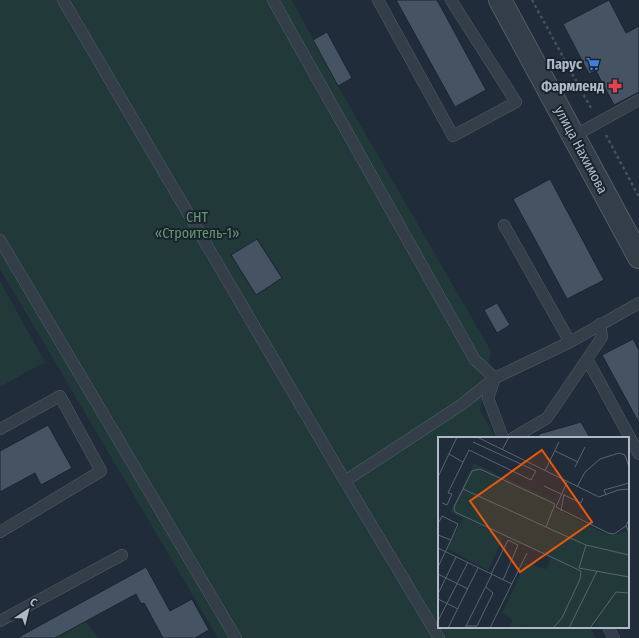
<svg xmlns="http://www.w3.org/2000/svg" width="639" height="638" viewBox="0 0 639 638" font-family="'Fira Sans Condensed',sans-serif">
  <rect width="100%" height="100%" fill="#202c39"/>
  <!-- green -->
  <path fill="#22393a" d="M0 0H292L338 86 491 351 480 411 496 438H439V627H590L596 638H218L0 269Z
    M0 281 45 362 0 387Z
    M74 607 99 638H17Z"/>
  <!-- building -->
  <path fill="#465363" stroke="#1b2530" d="M396 0H437L486 90 455 107Z
    M609 0 626 33 639 26V92L614 105 596 71 589 74 563 24Z
    M327 32 352 78 338 86 313 40Z
    M550 179 604 280 567 299 513 199Z
    M257 239 282 278 256 295 231 255Z
    M497 303 510 325 497 333 484 310Z
    M633 339 639 350V423L602 355Z
    M581 422 590 438H539V434Z
    M48 425 72 468 41 485 35 473 0 492V451Z
    M146 567 170 611 192 599 209 630 195 638H163L144 603 141 604 136 594 55 638H17Z"/>
  <g fill="none" stroke-linecap="round" stroke-linejoin="round">
    <!-- lane casing -->
    <g stroke="#515c67" stroke-width="12">
      <path id="lane" d="M63 0 345 481
        M273 0 475 360 495 378 461 405 345 481 439 638
        M378 0 453 136 516 102 451 0
        M574 136 639 100
        M504 225 570 342
        M0 240 236 638
        M587 359 639 454
        M0 429 60 396 101 471 0 532
        M503 438 488 398 495 378 570 342 639 303
        M513 438 547 418 602 337 600 324
        M0 621 122 555
        M608 627 614 638"/>
    </g>
    <!-- street casing -->
    <g stroke="#515c67" stroke-width="24">
      <path id="street" d="M500 0 639 257"/>
    </g>
    <!-- path -->
    <path stroke="#3f5657" stroke-width="2.5" stroke-dasharray="3 3" stroke-linecap="butt" d="M532 0 592 110
      M606 135 639 197"/>
    <!-- lane -->
    <use href="#lane" stroke="#333e49" stroke-width="11"/>
    <!-- street -->
    <use href="#street" stroke="#333e49" stroke-width="22"/>
  </g>
  <!-- icons -->
  <defs>
    <g id="supermarket-bare" transform="scale(1.08)"><path d="M-6-5.5h2.5l.6 2H6L4.5 2H-2.5L-4.4-4H-6ZM-1.5 3.2a1.3 1.3 0 1 0 .1 0ZM3 3.2a1.3 1.3 0 1 0 .1 0Z" fill="#3f7fe0" stroke="#19232e" stroke-width="2.5" paint-order="stroke"/></g>
    <g id="pharmacy-bare" transform="scale(1.08)"><path d="M-2-6h4v4h4v4h-4v4h-4v-4h-4v-4h4Z" fill="#e0444e" stroke="#19232e" stroke-width="2.5" paint-order="stroke"/></g>
  </defs>
  <g fill-rule="evenodd">
    <use href="#supermarket-bare" x="593" y="64"/>
    <use href="#pharmacy-bare" x="615" y="86"/>
  </g>
  <g text-anchor="middle" dominant-baseline="central" stroke-width="4" stroke-linejoin="round" paint-order="stroke">
    <!-- poi labels -->
    <g font-size="14" font-weight="bold" fill="#aeb9c6" stroke="#19232e" text-anchor="end">
      <text x="582" y="64">Парус</text>
      <text x="604" y="86">Фармленд</text>
    </g>
    <!-- street labels -->
    <g font-size="14" fill="#aeb9c6" stroke="#19232e">
      <text transform="translate(581 150) rotate(62)">улица Нахимова</text>
    </g>
    <!-- park labels -->
    <g font-size="14" fill="#64976d" stroke="#19232e">
      <text x="197" y="217">СНТ<tspan x="197" dy="16">«Строитель-1»</tspan></text>
    </g>
  </g>
  <!-- overview -->
  <g transform="translate(438 437)">
    <rect width="191" height="191" fill="#202c39"/>
    <path d="M36 26 115 64 118 72 167 97 176 98 191 93V191H158L157 186 152 191H90L81 187 88 191H70L75 184 64 176 88 126 108 132 113 121 42 89 65 101 50 133 9 112 25 81 12 75Z" fill="#22393a"/>
    <path fill="none" stroke="#596471" stroke-width="1" d="M39 0 161 60 180 53 191 52M64 13 71 0M117 14 140 25M11 17 25 25M137 30 147 10M107 34 121 5M0 40 19 0M129 45 118 70 170 96 176 97 188 89M106 49 123 57M139 50 147 35 162 22 181 16 187 18 191 30M25 52 16 70 17 75 143 134 142 142 124 181 115 191M126 58 143 66 145 61M168 58 166 53 191 46M4 66 9 68 14 57 10 56 31 13 93 43 98 34 35 5M123 74 126 57M191 82 188 89 191 95M108 90 25 52 34 34 42 32 117 67 108 90 148 108 191 118M0 98 13 103 20 87 4 79 1 85M148 108 141 131 191 140M0 111 74 147M0 130 13 103M0 137 30 152M53 137 70 103 80 108 65 143M0 157 18 120M0 162 20 172M0 184 30 125M28 189H39L55 156 48 150M10 191 40 131M27 191 54 137M52 191 89 116M131 191 159 134M152 191 178 155 191 156"/>
    <path fill="#e8590c" fill-opacity="0.15" stroke="#e8590c" stroke-width="2" d="M104 13 154 85 82 135 32 64Z"/>
    <rect width="191" height="191" fill="none" stroke="#aeb9c6" stroke-width="2"/>
  </g>
  <!-- north arrow -->
  <g transform="translate(28 610) rotate(35)" stroke="#19232e" stroke-width="3" paint-order="stroke">
  <path d="M0-3L7 15L0 10L-7 15Z" fill="#aeb9c6"/>
  <text y="-6" font-size="11" font-weight="bold" text-anchor="middle" fill="#aeb9c6">С</text>
  </g>
</svg>
